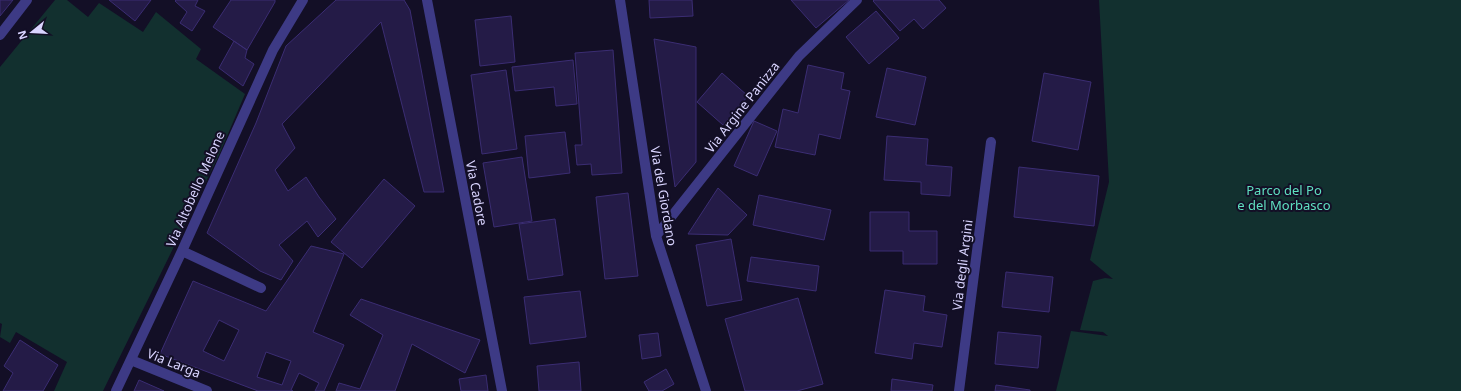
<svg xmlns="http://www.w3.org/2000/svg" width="1461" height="391" viewBox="0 0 1461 391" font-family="'Noto Sans',sans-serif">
  <rect width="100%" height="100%" fill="#130f26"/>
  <!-- green -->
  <path fill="#12302f" d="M55 0H67L88 17 99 3 143 32 156 12 201 49 196 59 245 94 219 155 103 391H54L67 362 16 332 10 343 0 337 2 324 0 323V67Z
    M1099 0H1461V391H1056L1071 331 1108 336 1103 332 1080 330 1093 281 1105 278 1113 279 1090 260 1109 182Z"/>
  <!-- building -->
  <path fill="#241b47" stroke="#3b2d73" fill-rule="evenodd" d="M0 0H13L0 16Z
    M109 0H151L135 21Z
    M176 0H198L195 6 205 11 192 31 180 23 187 12 175 1Z
    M231 0H275V2L247 50 213 27Z
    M336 0H404L410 10 444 192H424L381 22 282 124 295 148 275 170 288 191 306 177 319 197 336 219 318 237 307 221 279 245 293 261 281 280 260 271 207 233 256 123 286 46Z
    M649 0H692L693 16 650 18Z
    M791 0H849L816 28Z
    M874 0H939L946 8 923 29 914 19 900 31 873 1Z
    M876 11 899 38 869 64 846 37Z
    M511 16 515 62 480 66 475 20Z
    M654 39 696 47V162L675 187Z
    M234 41 247 50 245 58 254 64 243 86 219 68Z
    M613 50 622 173 592 175 591 164 577 165 575 145H582L575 53Z
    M573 60 577 104 556 106 554 87 515 91 512 67Z
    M808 65 844 73 841 89 850 91 840 139 819 134 815 155 775 147 783 109 798 113Z
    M887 68 926 77 915 125 876 117Z
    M506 70 517 149 482 154 471 75Z
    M722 73 748 96 723 125 697 102Z
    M1044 73 1091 82 1078 150 1032 141Z
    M754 121 777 131 757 176 734 166Z
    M565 132 570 173 529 178 525 136Z
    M887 136 928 139 926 165 952 167 950 196 921 194V182L884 180Z
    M522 157 532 221 494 227 483 163Z
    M1019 167 1099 176 1094 226 1014 217Z
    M384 179 415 206 362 268 331 242Z
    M718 188 747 215 728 235 688 234Z
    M628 193 638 276 605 279 596 197Z
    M759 195 831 210 824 240 753 225Z
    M870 212H909V231H937V264H903V251H870Z
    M555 219 563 275 528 280 519 224Z
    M731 239 742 300 707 306 696 245Z
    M311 246 344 254 313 332 344 345 324 391H315L319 383 299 373 291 390 293 391H258L160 354 193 281 266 311ZM219 320 239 330 224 361 203 351ZM266 352 291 361 282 385 257 377Z
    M751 257 819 266 816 291 747 281Z
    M1006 272 1053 277 1049 312 1002 307Z
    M885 290 925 296 923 311 947 315 942 347 914 343 912 359 875 353Z
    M580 291 586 337 530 344 524 297Z
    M798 298 823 384 797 391H745L725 319Z
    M361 299 480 340 465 373 412 344 395 391H336L339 383 360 389 383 335 350 315Z
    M998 332 1041 336 1038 368 995 364Z
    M658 333 661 356 642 359 639 335Z
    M20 340 58 365 43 391H3L13 373 4 366Z
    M579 362 581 391H539L537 366Z
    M666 369 674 384 662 391H649L644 382Z
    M486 375 488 391H461L459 379Z
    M892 379 933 385 932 391H891Z
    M139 380 164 391H134Z
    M996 385 1030 390V391H995Z"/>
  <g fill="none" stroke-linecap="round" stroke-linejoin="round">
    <!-- minor -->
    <path stroke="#3d3a85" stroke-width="10" d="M427 0 502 391
      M620 0 656 236 706 391
      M0 35 27 0
      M656 236 799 56 857 0
      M182 251 261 288
      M131 360 207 391
      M116 391 182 251 273 50 303 0
      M959 391 991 142"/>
  </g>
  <g text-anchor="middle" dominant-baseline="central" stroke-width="4" stroke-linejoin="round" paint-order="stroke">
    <!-- street labels -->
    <g font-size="13" fill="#d9d4ff" stroke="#130f26">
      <text transform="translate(742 107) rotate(-52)">Via Argine Panizza</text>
      <text transform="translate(195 189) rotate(-66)">Via Altobello Melone</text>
      <text transform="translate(477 193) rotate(79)">Via Cadore</text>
      <text transform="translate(664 196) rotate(80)">Via del Giordano</text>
      <text transform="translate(962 265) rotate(-83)">Via degli Argini</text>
      <text transform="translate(174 363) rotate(22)">Via Larga</text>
    </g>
    <!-- park labels -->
    <g font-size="13" fill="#5fe0c0" stroke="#130f26">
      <text x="1284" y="190">Parco del Po<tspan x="1284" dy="15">e del Morbasco</tspan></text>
    </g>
  </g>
  <!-- north arrow -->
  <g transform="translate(32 32) rotate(252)" stroke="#130f26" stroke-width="3" paint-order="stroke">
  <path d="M0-3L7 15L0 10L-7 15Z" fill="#d9d4ff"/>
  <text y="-6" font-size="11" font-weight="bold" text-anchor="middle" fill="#d9d4ff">N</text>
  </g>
</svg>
